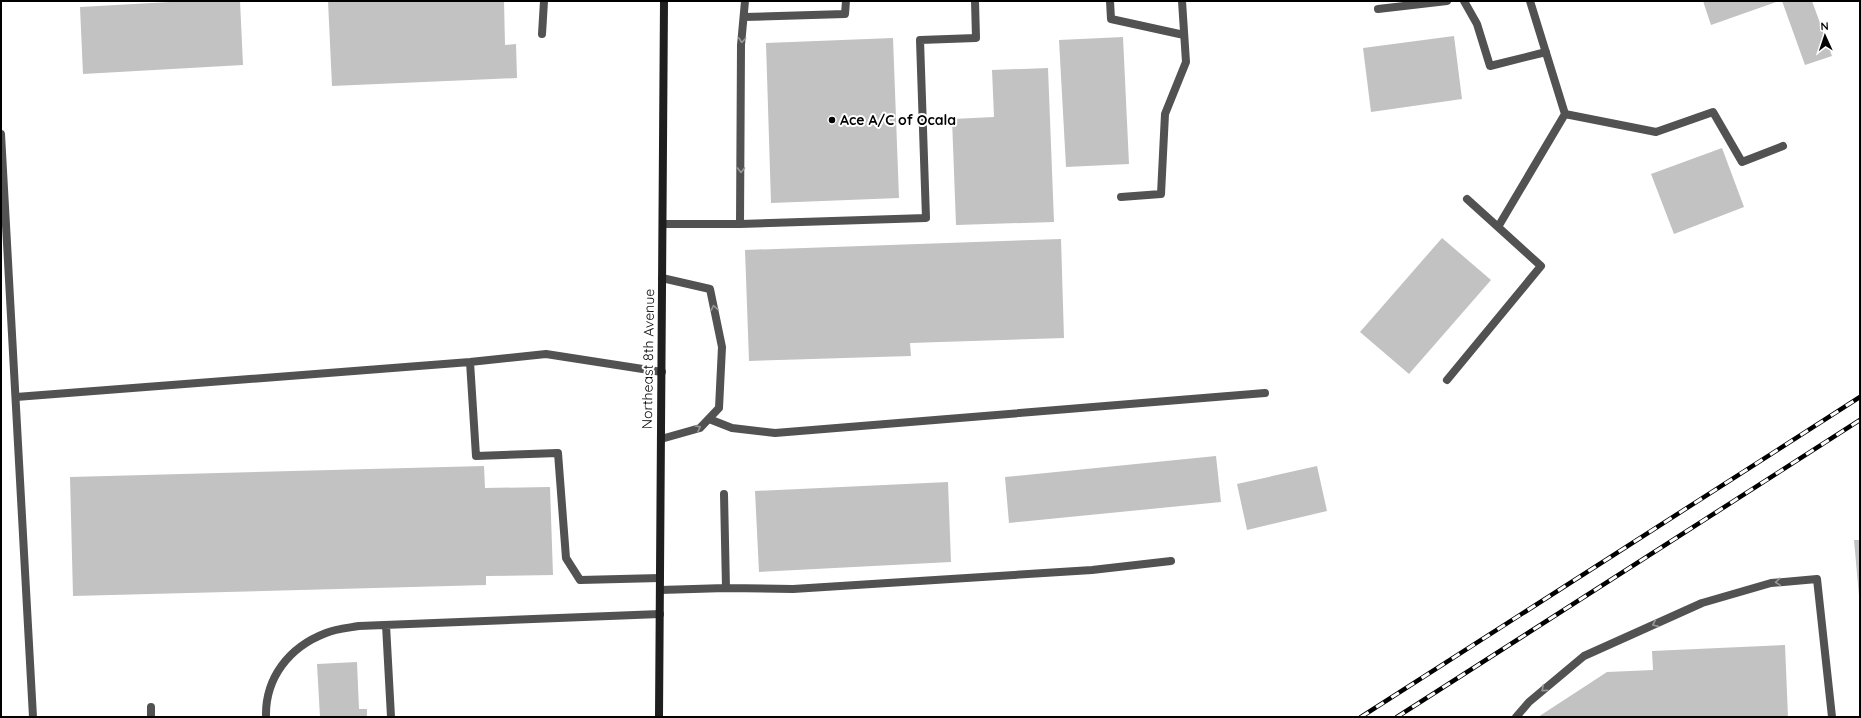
<svg xmlns="http://www.w3.org/2000/svg" width="1861" height="718" viewBox="0 0 1861 718" font-family="Quicksand,sans-serif">
  <rect width="100%" height="100%" fill="#fff"/>
  <!-- building -->
  <path fill="#c2c2c2" d="M188 1H240L243 65 83 74 80 7Z
    M328 1H504L505 45 516 44 517 78 332 86Z
    M1703 1H1779L1711 25Z
    M1782 1H1812L1832 56 1805 65Z
    M1454 36 1462 99 1371 112 1363 48Z
    M1123 37 1129 164 1066 167 1059 40Z
    M893 38 899 198 771 203 766 43Z
    M1048 68 1054 222 956 225 952 119 994 117 992 70Z
    M1722 148 1744 207 1674 234 1651 174Z
    M1442 238 1491 280 1409 374 1360 332Z
    M1061 239 1064 338 910 343 911 356 749 361 745 250Z
    M1216 456 1221 502 1009 523 1005 477Z
    M484 466 485 488 550 487 553 575 486 576V585L73 596 70 477Z
    M1317 466 1327 511 1247 530 1237 484Z
    M948 482 951 562 759 572 755 491Z
    M1854 540H1860V596H1859Z
    M1785 645 1788 717H1538L1607 672 1653 670 1652 651Z
    M357 662 359 709H367V717H320L317 664Z"/>
  <g fill="none" stroke-linecap="round" stroke-linejoin="round">
    <!-- service -->
    <path stroke="#525252" stroke-width="8" d="M1110 1 1111 19 1184 35
      M1464 1 1477 24 1490 66 1546 52
      M1378 9 1447 1
      M744 17 845 14 846 1
      M542 34 544 1
      M1565 114 1656 132 1713 112 1742 162 1783 146
      M1121 197 1161 194 1165 114 1186 62 1182 1
      M1467 199 1498 227
      M663 224H740L926 218 920 40 976 38 975 1
      M740 224 741 45 745 1
      M470 362 476 456 558 453 566 558 580 580 660 578
      M1447 380 1541 266 1498 227 1565 114 1530 1
      M16 397 470 362 546 354 662 372
      M709 419 732 428 775 433 1265 393
      M661 439 700 428 719 408 722 347 710 289 662 278
      M724 494 726 588
      M660 590 726 588 793 589 1092 570 1171 561
      M386 625 391 717
      M151 707V717
      M266 717C265 678 289 647 326 633 336 629 348 628 359 626L660 614
      M1516 717 1529 702 1584 656 1702 603 1771 583 1817 579 1832 717"/>
    <!-- minor -->
    <path stroke="#525252" stroke-width="8" d="M1 134 33 717"/>
    <!-- secondary -->
    <path stroke="#1f1f1f" stroke-width="8" d="M659 717 664 1"/>
    <!-- rail casing -->
    <g stroke="#000" stroke-width="4.5">
      <path id="rail" d="M1361 717 1860 397
        M1397 717 1860 420"/>
    </g>
    <!-- rail -->
    <use href="#rail" stroke="#fff" stroke-width="3" stroke-dasharray="9" stroke-linecap="butt"/>
  </g>
  <!-- one-way arrows -->
  <defs><path id="oneway-chevron" d="M-2-3.5L2.5 0L-2 3.5" fill="none" stroke-width="1.6" stroke-linecap="round" stroke-linejoin="round"/></defs>
  <g stroke="#979797">
    <use href="#oneway-chevron" transform="translate(742 40) rotate(94)"/>
    <use href="#oneway-chevron" transform="translate(741 170) rotate(90)"/>
    <use href="#oneway-chevron" transform="translate(714 308) rotate(-101)"/>
    <use href="#oneway-chevron" transform="translate(698 428) rotate(-26)"/>
    <use href="#oneway-chevron" transform="translate(1778 582) rotate(175)"/>
    <use href="#oneway-chevron" transform="translate(1655 624) rotate(156)"/>
    <use href="#oneway-chevron" transform="translate(1544 689) rotate(140)"/>
  </g>
  <!-- markers -->
  <circle fill="#000" stroke="#fff" stroke-width="1.5" cx="832" cy="120" r="4"/>
  <g text-anchor="middle" dominant-baseline="central" stroke-width="4" stroke-linejoin="round" paint-order="stroke">
    <!-- poi labels -->
    <g font-size="14" font-weight="bold" fill="#000" stroke="#fff" text-anchor="start">
      <text x="840" y="120">Ace A/C of Ocala</text>
    </g>
    <!-- street labels -->
    <g font-size="14" fill="#000" stroke="#fff">
      <text transform="translate(648 359) rotate(-89)">Northeast 8th Avenue</text>
    </g>
  </g>
  <!-- border -->
  <rect width="1861" height="718" fill="none" stroke="#000000" stroke-width="4"/>
  <!-- north arrow -->
  <g transform="translate(1825 36) rotate(357)" stroke="#ffffff" stroke-width="3" paint-order="stroke">
  <path d="M0-3L7 15L0 10L-7 15Z" fill="#000000"/>
  <text y="-6" font-size="11" font-weight="bold" text-anchor="middle" fill="#000000">N</text>
  </g>
</svg>
